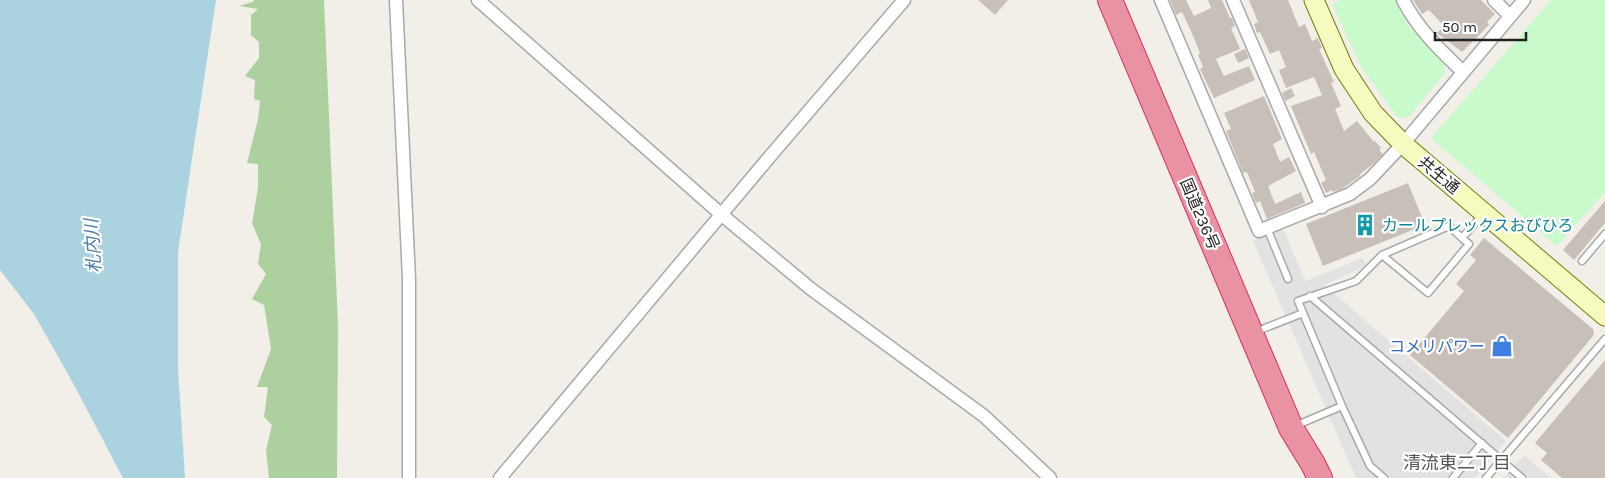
<svg xmlns="http://www.w3.org/2000/svg" width="1605" height="478" viewBox="0 0 1605 478" font-family="Karla,'Noto Sans JP',sans-serif">
  <rect width="100%" height="100%" fill="#f2efe9"/>
  <!-- forest -->
  <path fill="#add19e" d="M255 0H324L338 325 337 478H269L266 450 272 425 264 417 268 387H257L271 349 264 305 252 299 266 274 258 264 261 244 252 223 258 188V164L247 163 258 119 260 101 254 99 255 80 245 76 259 58V42L251 35V15L258 9 239 6 252 2Z"/>
  <!-- park -->
  <path fill="#c8facc" d="M1341 0H1395L1408 25 1444 64 1445 73 1409 117 1398 118 1362 68 1332 4Z
    M1551 0H1605V192L1557 246 1431 138Z"/>
  <!-- parking -->
  <path fill="#e2e2e2" d="M1283 228 1305 281 1363 258 1366 266 1324 285 1506 441 1475 478H1356L1253 241Z
    M1524 455 1551 478H1503Z"/>
  <!-- water -->
  <path fill="#aad3df" d="M0 0H216L178 252V368L185 478H123L73 383 34 314 0 270Z"/>
  <!-- building -->
  <path fill="#c7bfb8" d="M978 0H1008L995 15Z
    M1170 0H1186L1194 16 1211 8 1208 0H1222L1230 18H1232L1235 26 1231 28 1240 49 1216 59 1224 76 1249 66 1255 80 1214 98 1200 69 1203 67 1198 55 1200 53 1191 31 1182 12 1176 15Z
    M1249 0H1288L1299 27 1305 24 1312 41 1318 38 1322 48 1319 49 1334 82 1331 83 1341 106 1335 109 1344 131 1357 121 1374 142 1375 141 1381 148 1379 150 1383 154 1373 164 1359 175 1360 176 1342 189 1333 192 1332 190 1326 193 1321 183 1326 180 1314 152 1311 154 1291 106 1322 95 1314 77 1286 88 1279 70 1286 67 1279 50 1270 54 1260 32 1257 33 1254 24 1258 22Z
    M1413 0H1481L1495 14 1487 22 1489 25 1462 52 1437 33 1444 26 1429 10 1422 14Z
    M1245 49 1249 58 1238 63 1234 54Z
    M1291 88 1295 96 1285 101 1282 93Z
    M1264 96 1282 139 1273 144 1280 162 1289 157 1296 171 1268 186 1275 204 1301 192 1305 203 1267 219 1260 201 1256 203 1252 193 1255 192 1247 172 1243 173 1226 131 1231 129 1224 113Z
    M1408 183 1425 225 1323 266 1306 224Z
    M1605 201V223L1574 260 1563 250Z
    M1484 238 1593 329 1594 333 1593 336 1508 438 1410 355 1464 291 1456 284 1476 260 1470 255Z
    M1605 360V478H1562L1541 460 1547 453 1535 443Z"/>
  <g fill="none" stroke-linecap="round" stroke-linejoin="round">
    <!-- lane casing -->
    <g stroke="#a9a9a9" stroke-width="9">
      <path id="lane" d="M1267 228 1288 279
        M1382 255 1428 293 1469 244 1462 238
        M1582 261 1605 234
        M1310 296 1522 478
        M1255 332 1303 313
        M1295 426 1342 406
        M1384 478 1370 466 1342 406 1298 301 1356 281 1382 255 1449 226 1462 238 1483 214
        M1453 478 1482 443
        M1486 478 1605 339"/>
    </g>
    <!-- street casing -->
    <g stroke="#a9a9a9" stroke-width="15">
      <path id="street" d="M396 0 409 279V478
        M478 0 722 215 811 289 984 416 1050 478
        M1161 0 1259 231 1350 194 1370 179 1403 144 1524 0
        M1233 0 1322 207
        M1403 0C1418 29 1440 50 1463 72
        M1494 0 1510 16
        M500 478 772 154 904 0"/>
    </g>
    <!-- secondary casing -->
    <g stroke="#707d05" stroke-width="21">
      <path id="secondary" d="M1314 0 1344 69 1373 113 1403 144 1605 316"/>
    </g>
    <!-- highway casing -->
    <g stroke="#dc2a67" stroke-width="26">
      <path id="highway" d="M1110 0 1291 428 1313 464 1320 478"/>
    </g>
    <!-- lane -->
    <use href="#lane" stroke="#fff" stroke-width="6"/>
    <!-- street -->
    <use href="#street" stroke="#fff" stroke-width="12"/>
    <!-- secondary -->
    <use href="#secondary" stroke="#f7fabf" stroke-width="19"/>
    <!-- highway -->
    <use href="#highway" stroke="#e892a2" stroke-width="24"/>
  </g>
  <!-- icons -->
  <defs>
    <g id="building-bare" transform="scale(1.725)"><path d="M-4-6H4V6H1V3H-1V6H-4ZM-2.5-4.3h1.7v1.8h-1.7ZM.8-4.3h1.7v1.8H.8ZM-2.5-1h1.7V.8h-1.7ZM.8-1h1.7V.8H.8Z" fill="#0f9aa8" stroke="#fff" stroke-width="2.5" paint-order="stroke"/></g>
    <g id="shop-bare" transform="scale(1.725)"><path d="M-5-2.5h2.3a2.7 3.5 0 0 1 5.4 0H5L5.5 6h-11ZM-1.5-2.5h3a1.5 2.3 0 0 0-3 0Z" fill="#3f7fe0" stroke="#fff" stroke-width="2.5" paint-order="stroke"/></g>
  </defs>
  <g fill-rule="evenodd">
    <use href="#building-bare" x="1365" y="225"/>
    <use href="#shop-bare" x="1502" y="346"/>
  </g>
  <g text-anchor="middle" dominant-baseline="central" stroke-width="4.5" stroke-linejoin="round" paint-order="stroke">
    <!-- street labels -->
    <g font-size="16" fill="#222" stroke="#fff">
      <text transform="translate(1439 175) rotate(40)">共生通</text>
      <text transform="translate(1200 214) rotate(67)">国道236号</text>
    </g>
    <!-- culture labels -->
    <g font-size="16" fill="#0d838f" stroke="#fff" text-anchor="start">
      <text x="1382" y="225">カールプレックスおびひろ</text>
    </g>
    <!-- shop labels -->
    <g font-size="16" fill="#366cbe" stroke="#fff" text-anchor="end">
      <text x="1485" y="346">コメリパワー</text>
    </g>
    <!-- water labels -->
    <g font-size="18" font-style="italic" fill="#4a7aab" stroke="#fff">
      <text transform="translate(93 246) rotate(-94)">札内川</text>
    </g>
    <!-- neighbourhood labels -->
    <g font-size="18" fill="#555" stroke="#fff">
      <text x="1457" y="463">清流東二丁目</text>
    </g>
  </g>
  <!-- scale -->
  <path d="M1435 32v8h91v-8" fill="none" stroke="#222222" stroke-width="2.5"/>
  <text x="1442" y="32" font-size="15" fill="#222222" stroke="#ffffff" stroke-width="4" paint-order="stroke">50 m</text>
</svg>
